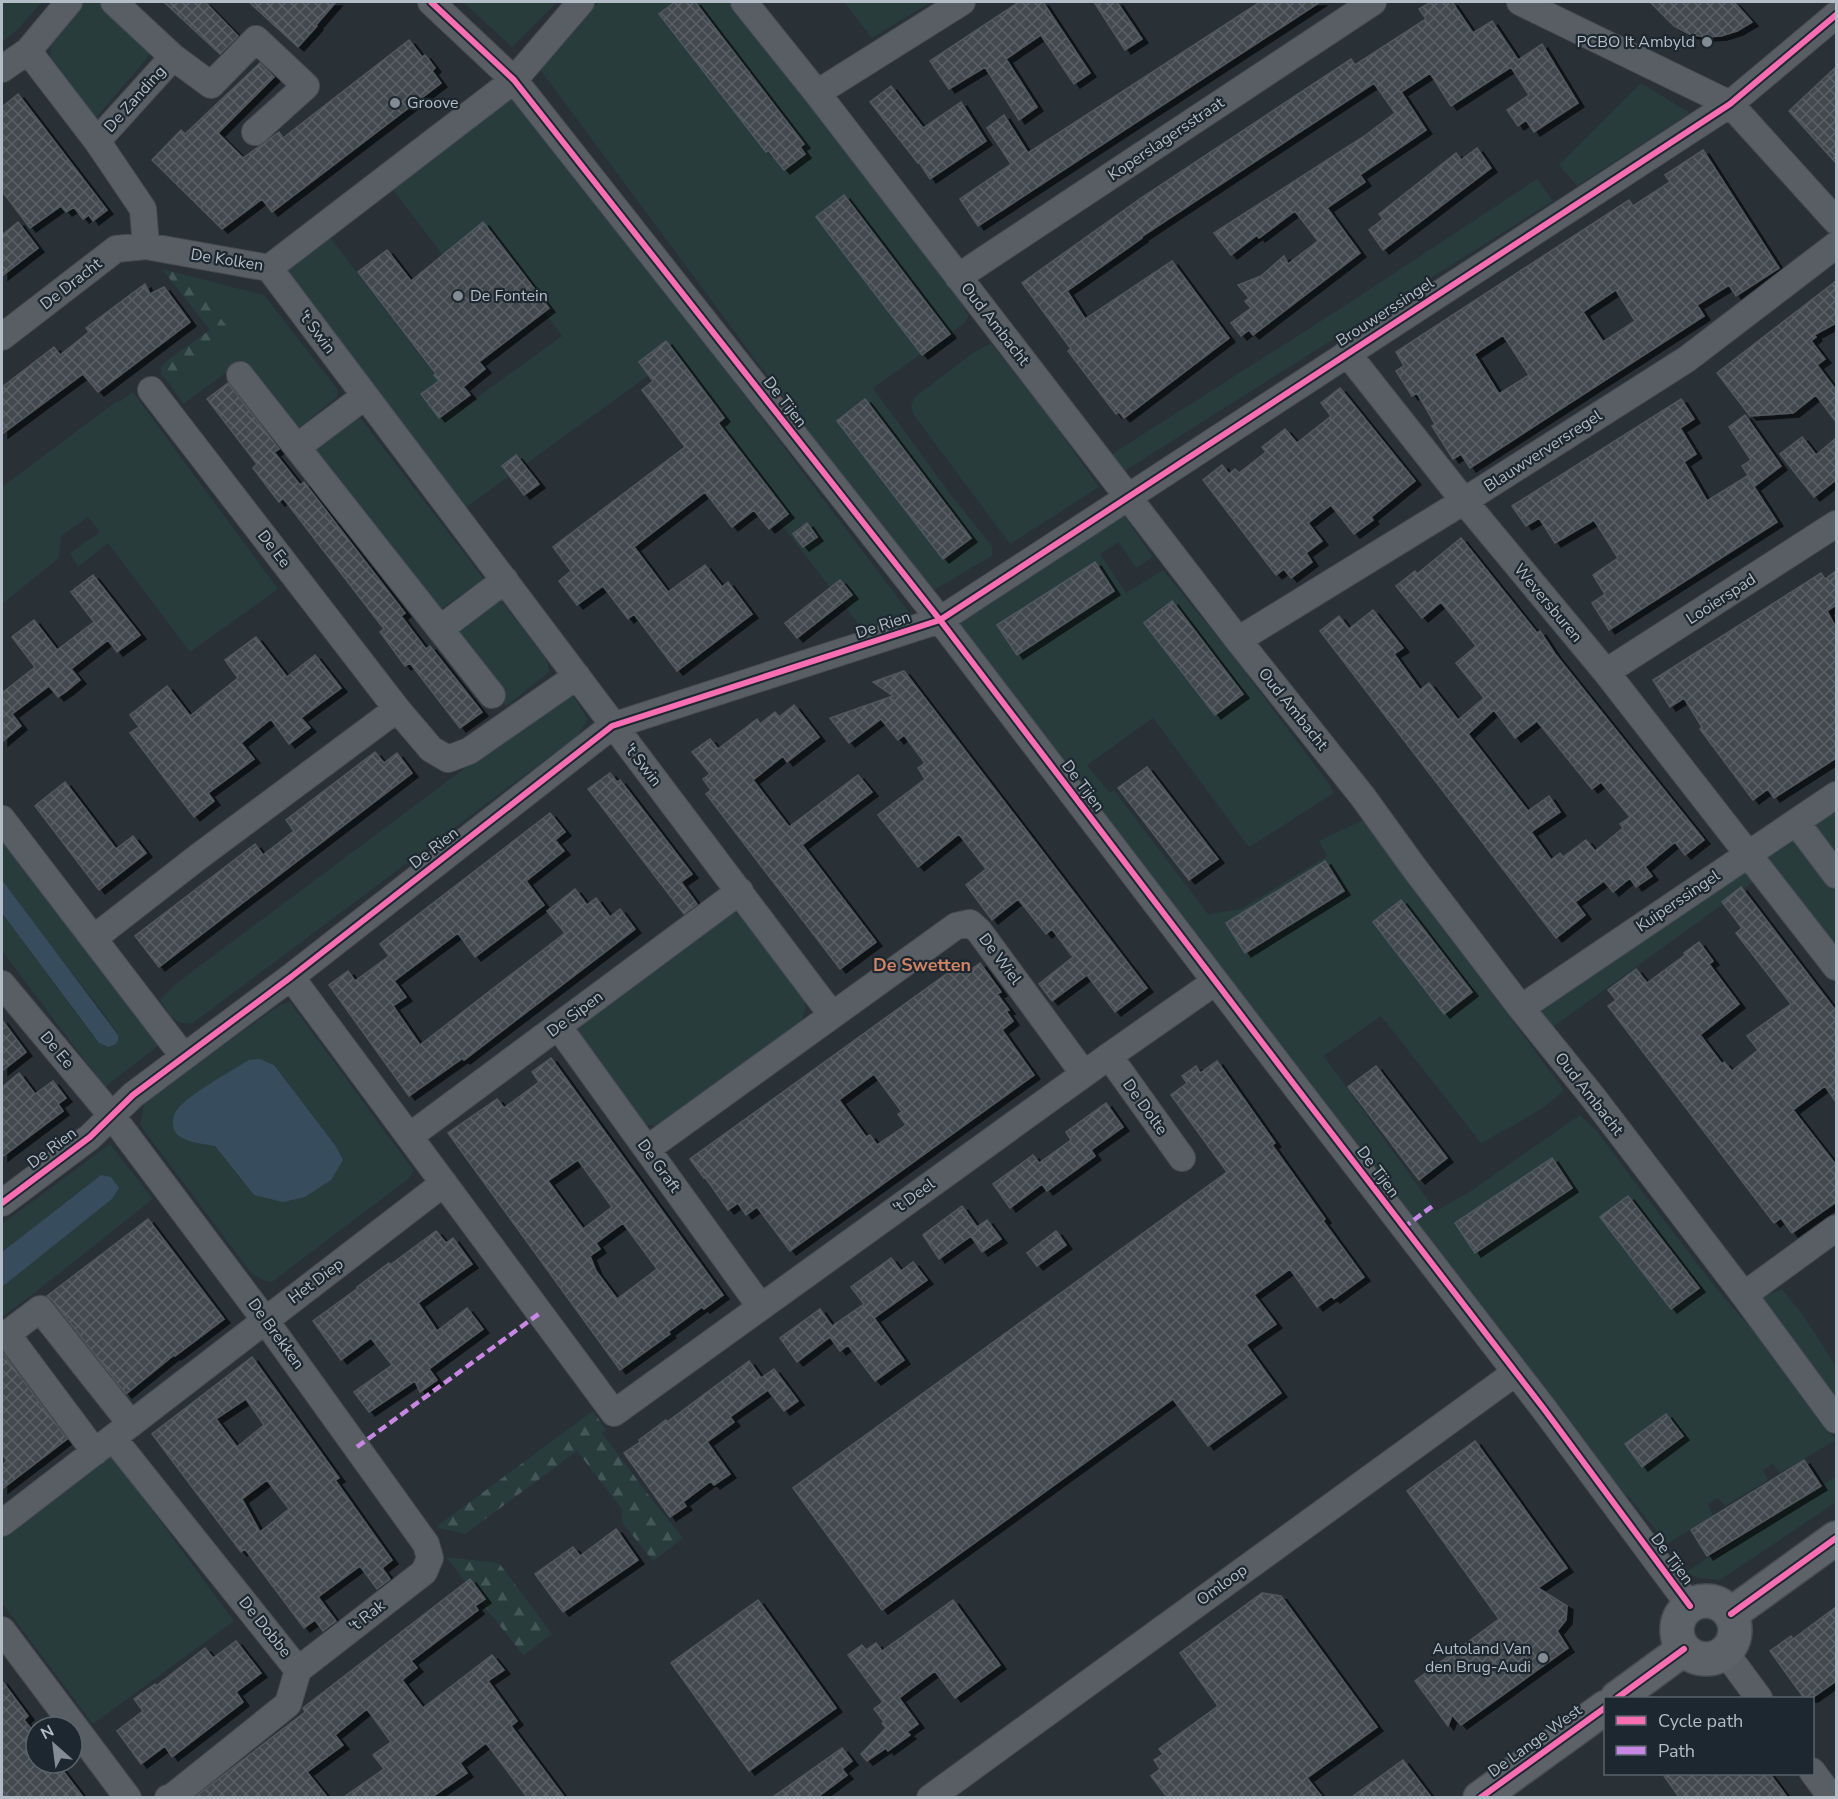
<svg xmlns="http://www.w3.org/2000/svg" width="1838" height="1799" viewBox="0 0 1838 1799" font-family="'Nunito Sans',sans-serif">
  <defs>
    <pattern id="forest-firs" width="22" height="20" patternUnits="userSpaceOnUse" patternTransform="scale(1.5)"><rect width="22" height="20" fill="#273c3b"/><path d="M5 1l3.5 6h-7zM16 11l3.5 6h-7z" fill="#445656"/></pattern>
    <pattern id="building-cross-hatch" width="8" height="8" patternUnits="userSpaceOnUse" patternTransform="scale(1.5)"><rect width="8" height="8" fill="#42494e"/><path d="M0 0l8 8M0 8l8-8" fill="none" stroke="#5b6166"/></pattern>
    <filter id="shadow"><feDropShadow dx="6" dy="4" stdDeviation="0" flood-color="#0009"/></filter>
  </defs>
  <rect width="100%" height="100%" fill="#293036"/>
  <!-- green -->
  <path fill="#273c3b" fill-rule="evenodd" d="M2 2H42L17 30 2 42Z
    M81 2H105L154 50 94 120 55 71 50 56 52 34Z
    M463 2H557L512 47Z
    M599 2H732L908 234 951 287 969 316 963 324 873 388 951 495 992 546V556L929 593C797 417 667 240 536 64Z
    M844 2H931L872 38Z
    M1641 83 1690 113 1577 186 1559 165Z
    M512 89 918 624 869 638 660 367 465 508 281 268 326 232 461 409 562 336 495 247 458 275 390 186Z
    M1537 179 1553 201 1126 470 1115 464 1109 456 1343 307Z
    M186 275 264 295 338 390 337 397 296 430 241 362 183 404 169 383 233 335Z
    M991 343 1049 417 1099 487 1010 544 913 414 911 406 914 398 932 384 973 353Z
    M133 392 278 589 190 652 108 543 78 567 70 553 100 532 88 517 61 536 59 558 2 604V487L117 401 119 402Z
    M359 416 484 579 435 613 307 445Z
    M1124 516 1153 557 1136 568 1119 542 1100 554 1126 593 1163 570 1229 651 1327 781 1334 793 1249 847 1153 718 1087 765 1110 793 1114 790 1208 914 1241 909 1327 856 1319 841 1363 820 1564 1090C1541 1113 1509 1127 1481 1143L1381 1016 1324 1056 1436 1211 1469 1192 1580 1115 1597 1131 1631 1177 1717 1289 1776 1357 1823 1424 1836 1440 1780 1473 1773 1464 1763 1470 1768 1480 1725 1506 1718 1498 1708 1504 1713 1516 1667 1544 1628 1496 1618 1494 953 625 960 616Z
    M499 598 543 655 548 664 549 672 506 706 450 634Z
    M570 693 573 695 588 720 577 736 193 1023C173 1026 170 1015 160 1000L177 983 473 762Z
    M1836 782V848L1830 852 1799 808Z
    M1793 835 1799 840 1836 891V948L1767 859 1763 852Z
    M2 836 140 1016 159 1045 105 1087 2 951V913L93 1036 118 1040V1034L104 1014 34 924 2 880Z
    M1740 848 1759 878 1550 1029 1525 998Z
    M729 910 736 912 740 915 805 1001C806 1011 804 1017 798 1025L698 1098 656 1126 642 1125 575 1032 576 1023Z
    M290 1002 414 1171 408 1179 272 1282C264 1281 258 1278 252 1274L140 1125 145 1100 280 1005ZM260 1059 274 1065 335 1145 254 1195 215 1146Z
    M110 1144 153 1199 28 1298 2 1317V1287L112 1199 119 1188 101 1175 2 1252V1224Z
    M1782 1289 1803 1315 1836 1366V1404L1760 1302 1765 1296Z
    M107 1449 234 1621 93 1724 2 1603V1532Z
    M1836 1476V1502L1720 1580 1698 1578 1686 1572Z"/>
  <!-- forest -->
  <path fill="url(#forest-firs)" d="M162 269 186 275 234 335 169 383 161 374V367L168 360 210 330Z
    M593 1411 606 1430 602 1433 653 1501 683 1538 653 1561 622 1522V1509L577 1451 465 1534 436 1527Z
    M446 1557 499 1563 552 1634 523 1655Z"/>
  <!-- water -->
  <path fill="#374d5d" d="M2 880 118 1035V1040L116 1044 109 1047 99 1043 2 913Z
    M260 1059 274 1065 335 1145 343 1160 331 1180 305 1197 283 1202 254 1195 215 1146C204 1144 189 1143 179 1136 172 1131 171 1119 176 1111 187 1095 230 1072 249 1060Z
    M101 1175 111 1177 119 1188 112 1199 2 1287V1252Z"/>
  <!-- building -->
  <path fill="url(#building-cross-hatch)" stroke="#51585d" stroke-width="1.5" fill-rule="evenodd" filter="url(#shadow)" d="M164 2H205L238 36 220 54Z
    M249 2H336L316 25 317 26 298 47Z
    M675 2H695L804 144 800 147 805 154 784 170 768 150 766 152 659 14Z
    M1019 2H1043L1090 73 1074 84 1041 35 1006 59 1037 107 1019 120 985 67 949 89 930 61Z
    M1094 2H1117L1142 39 1125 50Z
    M1260 2H1320L978 226 960 199 1011 164 987 128 1004 115 1028 153Z
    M1431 2H1452L1473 33 1492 21 1518 60 1542 44 1578 103 1534 132 1526 120 1518 126 1507 110 1529 95 1511 67 1451 106 1430 73 1401 92 1426 130 1360 175 1365 182 1327 208 1360 253 1253 335 1249 330 1241 336 1231 323 1251 308 1245 301 1249 298 1238 285 1261 276 1284 256 1288 264 1318 241 1295 211 1259 238 1257 235 1231 255 1214 233 1363 137 1395 113 1374 83 1141 237 1142 238 1067 291 1085 319 1172 261 1229 338 1124 418 1119 412 1116 414 1068 351 1071 349 1022 283 1141 198 1351 59 1355 65 1426 19 1419 9Z
    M1650 2H1734L1752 22 1737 31 1721 36 1705 37 1689 34 1674 26Z
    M409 40 422 57 425 55 435 68 432 71 441 83 272 212 262 199 222 229 152 160 181 130 185 134 260 63 274 77 218 133 243 158 279 132 283 138Z
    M1836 67V163L1789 111Z
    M891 86 923 128 961 102 986 141 930 179 919 162 918 163 870 102Z
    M18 94 107 210 93 221 89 215 83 219 74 207 66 212 61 206 30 228 2 191V107Z
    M1477 148 1491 168 1383 250 1369 230 1383 219 1379 214 1456 153 1461 160Z
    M1703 150 1779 268 1736 296 1729 285 1697 305 1704 316 1470 468 1461 454 1453 459 1432 426 1435 424 1417 393 1412 396 1396 371 1404 366 1396 352 1629 200 1633 206 1670 182 1665 175ZM1616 290 1635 321 1603 342 1583 312ZM1503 335 1529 375 1499 394 1474 354Z
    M844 195 950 334 922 355 816 217Z
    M18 222 38 248 2 276V235Z
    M483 222 549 308 479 362 485 369 463 387 470 395 439 418 421 394 439 381 434 375 436 374 358 272 387 250 411 281Z
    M1836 281V323L1814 335 1816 337 1811 341 1825 359 1817 365 1836 390V422L1816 395 1793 413 1750 416 1717 373Z
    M145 284 150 294 164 287 190 322 98 392 83 374 2 434V387L54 347 60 355 89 332 86 328Z
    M666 341 724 418 718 423 788 514 769 529 754 510 732 527 705 492 634 547 668 592 705 565 722 587 728 582 752 614 677 671 634 614 628 619 603 586 577 605 559 581 571 571 553 547 685 447 642 390 653 381 639 362Z
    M228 383 279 449 274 452 300 485 304 482 405 613 401 616 426 649 430 646 482 712 460 728 410 663 405 666 380 632 384 629 283 498 279 502 253 468 257 464 207 399Z
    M1340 388 1415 481 1371 517 1373 520 1354 534 1331 505 1308 523 1322 541 1306 553 1312 562 1291 578 1284 569 1276 575 1203 480 1222 465 1229 474 1235 469 1239 473 1266 452 1262 447 1285 429 1297 443 1331 416 1321 403Z
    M865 399 971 538 943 559 837 421Z
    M1681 399 1694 419 1680 428 1696 454 1684 462 1707 501 1747 476 1777 522 1609 630 1592 603 1605 594 1593 575 1618 558 1594 520 1555 543 1539 518 1526 526 1512 506Z
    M1745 415 1781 466 1755 486 1742 466 1751 460 1729 427Z
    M1802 437 1816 455 1836 438V480L1814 497 1780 454Z
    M516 455 539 484 524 495 502 466Z
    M807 523 817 537 803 547 793 534Z
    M1461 538 1537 633 1540 631 1555 654 1704 840 1685 855 1675 842 1645 867 1652 876 1636 887 1630 878 1613 892 1604 881 1575 902 1585 915 1556 938 1320 631 1339 616 1349 629 1373 610 1403 648 1394 654 1420 690 1429 683 1458 720 1484 698 1456 663 1476 646 1441 602 1422 618 1396 586 1415 571 1417 574ZM1494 710 1515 738 1537 721 1592 789 1601 782 1630 817 1620 824 1623 828 1595 851 1586 840 1563 857 1560 853 1551 860 1531 832 1560 812 1549 796 1528 811 1468 734Z
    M1095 562 1114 591 1017 655 997 625Z
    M1836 571V605L1827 611 1836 628V758L1774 798 1768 789 1753 800 1700 729 1702 727 1684 698 1670 707 1653 680 1821 573 1825 579Z
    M93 575 140 635 117 652 108 640 71 669 80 680 67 691 58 697 49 686 12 714 21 726 2 742V693L35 667 12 637 34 620 57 650 94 622 71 592Z
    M840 580 852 595 797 638 785 623Z
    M1172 601 1243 694 1215 715 1144 623Z
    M256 637 287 677 315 655 341 688 301 718 310 728 289 744 271 719 241 743 254 759 208 793 214 801 194 817 130 733 139 727 130 715 167 686 190 716 238 678 225 660Z
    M904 671 1147 988 1115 1012 1087 975 1052 1001 1039 984 1073 957 1052 929 1046 934 1018 899 992 920 966 885 986 869 959 834 918 867 878 815 925 779 918 768 925 763 904 735 898 740 881 719 849 743 830 718 893 696 873 682Z
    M794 705 819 737 787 762 783 756 753 780 789 827 858 775 872 792 802 845 876 942 840 969 706 794 711 790 703 779 710 774 692 752 710 739 718 749 757 719 760 724 775 712 779 717Z
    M375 752 384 763 397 753 412 773 159 967 135 936 255 844 263 855 294 831 286 820Z
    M1147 767 1218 859 1189 880 1118 788Z
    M610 773 617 782 620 780 692 874 681 882 697 904 684 914 588 789Z
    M65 782 116 849 133 836 146 853 99 890 35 806Z
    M550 813 565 832 555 840 564 851 526 881 544 905 475 957 458 933 394 981 406 997 393 1006 420 1045 565 933 547 911 575 889 587 905 596 898 610 917 620 909 635 929 464 1060 463 1058 409 1096 329 985 348 971 355 981 389 956 380 944Z
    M1325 861 1344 891 1245 953 1226 923Z
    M1741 887 1836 1011V1102L1825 1086 1793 1110 1836 1165V1202L1792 1233 1781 1218 1774 1223 1608 1006 1616 1000 1608 990 1636 969 1647 983 1685 955 1684 953 1699 942 1713 961 1709 964 1739 1004 1700 1035 1722 1064 1724 1062 1732 1071 1758 1050 1747 1036 1791 1004 1736 933 1742 928 1722 902Z
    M1401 900 1472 992 1444 1014 1373 922Z
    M963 962 969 971 980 963 1001 992 997 994 1009 1010 1006 1011 1013 1021 1002 1030 1034 1075 790 1251 757 1207 746 1215 738 1203 728 1210 705 1177 704 1178 690 1159ZM874 1074 902 1112 898 1114 906 1125 877 1145 870 1135 866 1137 839 1100Z
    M2 1020 26 1052 2 1071Z
    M551 1058 723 1295 704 1309 702 1307 668 1332 670 1334 620 1370 448 1133 497 1099 504 1108 539 1082 532 1072ZM578 1160 612 1207 583 1229 548 1181ZM623 1223 657 1269 617 1299 596 1271 590 1256 600 1249 596 1243Z
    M1217 1061 1275 1143 1272 1145 1325 1219 1323 1221 1364 1277 1334 1299 1332 1296 1317 1307 1290 1269 1254 1295 1276 1324 1246 1345 1281 1393 1208 1446 1173 1399 882 1610 793 1488 1227 1172 1171 1095 1187 1083 1182 1076 1196 1066 1200 1073Z
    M1376 1066 1447 1158 1419 1180 1348 1087Z
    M19 1073 35 1094 53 1081 66 1098 58 1104 63 1111 2 1157V1087Z
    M1106 1103 1123 1127 1091 1150 1095 1156 1047 1191 1042 1184 1010 1208 993 1184 1033 1155 1039 1163 1071 1140 1066 1132Z
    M1552 1158 1572 1188 1475 1253 1455 1223Z
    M1628 1196 1699 1288 1671 1309 1600 1217Z
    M962 1206 977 1227 987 1220 1001 1239 982 1252 971 1236 939 1259 923 1235Z
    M148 1219 224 1319 175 1356 174 1355 126 1394 52 1300 47 1296Z
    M436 1231 446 1243 453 1238 472 1264 418 1303 437 1331 467 1308 483 1329 429 1369 437 1380 420 1392 415 1381 369 1412 354 1392 392 1365 371 1338 341 1360 313 1321 358 1288 357 1287 389 1263 390 1265Z
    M1056 1231 1066 1245 1037 1266 1027 1253Z
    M891 1258 901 1271 913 1262 927 1280 874 1318 904 1360 875 1381 848 1345 840 1351 830 1337 797 1362 780 1338 820 1309 832 1326 864 1304 851 1287Z
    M2 1352 67 1439 2 1489V1465L7 1461 2 1454Z
    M252 1357 339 1478 335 1480 392 1560 382 1568 390 1579 377 1589 360 1566 318 1597 336 1621 323 1631 315 1620 304 1628 245 1549 241 1552 152 1434ZM246 1399 264 1425 237 1447 216 1419ZM267 1480 289 1509 260 1532 242 1499Z
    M749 1361 761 1378 774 1369 798 1401 784 1411 768 1390 730 1417 734 1422 707 1442 730 1474 714 1485 711 1481 683 1502 686 1506 670 1517 624 1453 640 1442 639 1440 666 1420 667 1422Z
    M1666 1414 1683 1436 1642 1467 1625 1444Z
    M1475 1441 1567 1568 1538 1588 1567 1606 1566 1620 1557 1631 1568 1648 1461 1725 1452 1715 1448 1726 1415 1681 1499 1619 1407 1491Z
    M1804 1460 1821 1486 1707 1556 1691 1530Z
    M616 1529 638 1560 563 1612 535 1574 573 1547 580 1556Z
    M470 1579 485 1599 475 1606 478 1610 411 1661 417 1668 402 1680 423 1708 492 1655 504 1670 488 1681 517 1721 511 1726 564 1797H527L486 1743 460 1763 467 1773 432 1797H344L384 1769 373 1755 391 1742 367 1709 335 1735 343 1745 307 1772 327 1797H195L305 1712 303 1708Z
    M1262 1593 1281 1596 1377 1727 1307 1778 1322 1797H1167L1151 1776 1160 1769 1154 1760 1163 1754 1159 1749 1218 1706 1180 1653Z
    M758 1600 836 1708 749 1771 671 1663Z
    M953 1600 1000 1665 955 1698 935 1671 899 1698 918 1724 907 1732 910 1735 888 1751 886 1748 867 1761 861 1754 886 1728 882 1723 884 1722 874 1709 883 1702 848 1655 862 1645 866 1650 876 1643 882 1651Z
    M1836 1607V1681L1812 1698H1804L1770 1651 1791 1636 1793 1639Z
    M236 1641 261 1673 236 1692 243 1702 172 1757 165 1746 141 1764 117 1731 143 1711 134 1699 155 1684 156 1686 205 1648 213 1658Z
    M2 1681 28 1716 24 1720 36 1735V1763H57L83 1797H2Z
    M842 1748 852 1761 842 1769 847 1775 819 1796 816 1797H773Z
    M1403 1760 1431 1797H1352Z
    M1662 1773H1769L1787 1797H1679Z"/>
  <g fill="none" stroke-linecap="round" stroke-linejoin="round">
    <!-- street casing -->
    <g stroke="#474c51" stroke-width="28">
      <path id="street" d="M431 2 514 80 940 620 1299 1091 1544 1409 1690 1606
        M744 2 817 93 1238 640 1363 797 1415 869 1521 1008 1592 1096 1744 1295 1836 1420
        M1520 2 1730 104 1836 221
        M28 51 97 141 143 209 146 246 269 268 514 80 581 2
        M173 57 211 85 256 39 306 86 255 132
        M2 69 28 51 69 2
        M817 93 962 2
        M97 141 173 57 114 2
        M269 268 832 1015
        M958 277 1373 2
        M2 337 116 249 146 246
        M1347 353 1464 501 1606 672 1836 967
        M240 375 492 695
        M151 390 397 709 431 749 448 759 469 751 577 676
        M297 447 365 396
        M440 629 505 580
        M1238 640 1464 501 1687 359 1836 245
        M1606 672 1836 524
        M2 819 184 1057
        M1796 822 1836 875
        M94 938 198 857 397 709
        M291 977 614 1413 1109 1056 1215 982
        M2 984 112 1116 265 1320 426 1544 430 1558 424 1572 298 1670
        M1521 1008 1836 795
        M558 1026 760 1306
        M1109 1056 1182 1158
        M410 1136 740 891
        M647 1149 956 926 970 923 979 931 1084 1074
        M2 1203 90 1137 133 1095 291 977 612 726 940 620 1730 104 1836 15
        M1744 1295 1836 1228
        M113 1438 298 1670 288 1704 172 1797 168 1798
        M95 1452 7 1334 40 1309 131 1424
        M2 1523 444 1183
        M2 1630 128 1798
        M1725 1652 1759 1698
        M1812 1771 1832 1798
        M930 1798 1515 1373"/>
    </g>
    <!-- secondary casing -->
    <g stroke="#474c51" stroke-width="36">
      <path id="secondary" d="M1677 1630a29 29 0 1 1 58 0a29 29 0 1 1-58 0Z
        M1731 1614 1836 1538
        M1617 1698 1684 1649
        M1480 1798 1606 1707"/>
    </g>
    <!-- street -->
    <use href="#street" stroke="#585e63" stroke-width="26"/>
    <!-- secondary -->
    <use href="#secondary" stroke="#5d6268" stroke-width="33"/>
    <!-- quiet -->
    <path stroke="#c787e3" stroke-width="4.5" stroke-dasharray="9 4.5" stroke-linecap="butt" d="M1403 1228 1434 1205
      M357 1447 540 1313"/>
    <!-- cycleway casing -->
    <g stroke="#1d2730" stroke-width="10">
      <path id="cycleway" d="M431 2 514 80 940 620 1299 1091 1544 1409 1690 1606
        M2 1203 90 1137 133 1095 291 977 612 726 940 620 1730 104 1836 15
        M1731 1614 1836 1538
        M1617 1698 1684 1649
        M1480 1798 1606 1707"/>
    </g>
    <!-- cycleway -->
    <use href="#cycleway" stroke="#f96db3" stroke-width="6"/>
  </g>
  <!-- markers -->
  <g fill="#838c94" stroke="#1d2730" stroke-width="2">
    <circle cx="1707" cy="42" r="6"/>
    <circle cx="395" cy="103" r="6"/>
    <circle cx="458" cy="296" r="6"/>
    <circle cx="1543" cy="1658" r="6"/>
  </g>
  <g text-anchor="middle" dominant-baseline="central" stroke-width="4.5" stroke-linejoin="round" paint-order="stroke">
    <!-- poi labels -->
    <g font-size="16" fill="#b3bdc7" stroke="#1d2730" text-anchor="end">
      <text x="1695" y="42">PCBO It Ambyld</text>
      <text x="407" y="103" text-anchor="start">Groove</text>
      <text x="470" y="296" text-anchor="start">De Fontein</text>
      <text x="1531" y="1649">Autoland Van<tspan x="1531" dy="18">den Brug-Audi</tspan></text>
    </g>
    <!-- street labels -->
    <g font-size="16" fill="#b3bdc7" stroke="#1d2730">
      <text transform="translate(135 99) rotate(-48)">De Zanding</text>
      <text transform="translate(1166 139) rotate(-34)">Koperslagersstraat</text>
      <text transform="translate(227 260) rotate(9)">De Kolken</text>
      <text transform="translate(71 284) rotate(-38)">De Dracht</text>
      <text transform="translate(1385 312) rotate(-33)">Brouwerssingel</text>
      <text transform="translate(995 324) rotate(52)">Oud Ambacht</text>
      <text transform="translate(317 332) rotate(53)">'t Swin</text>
      <text transform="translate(785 402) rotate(52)">De Tijen</text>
      <text transform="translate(1543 451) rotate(-33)">Blauwverversregel</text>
      <text transform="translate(274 549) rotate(52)">De Ee</text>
      <text transform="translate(1721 599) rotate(-33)">Looierspad</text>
      <text transform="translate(1548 603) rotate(50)">Weversburen</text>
      <text transform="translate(883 625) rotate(-18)">De Rien</text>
      <text transform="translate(1293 709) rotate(51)">Oud Ambacht</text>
      <text transform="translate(643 765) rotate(52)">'t Swin</text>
      <text transform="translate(1083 786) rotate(53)">De Tijen</text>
      <text transform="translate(434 848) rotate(-38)">De Rien</text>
      <text transform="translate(1678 901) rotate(-34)">Kuiperssingel</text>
      <text transform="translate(1000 959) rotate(53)">De Wiel</text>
      <text transform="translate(575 1014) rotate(-37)">De Sipen</text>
      <text transform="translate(57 1050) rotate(50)">De Ee</text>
      <text transform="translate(1589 1094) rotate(52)">Oud Ambacht</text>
      <text transform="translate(1145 1107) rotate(54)">De Dolte</text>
      <text transform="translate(52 1148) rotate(-37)">De Rien</text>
      <text transform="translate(659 1166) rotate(54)">De Graft</text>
      <text transform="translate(1378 1172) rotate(53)">De Tijen</text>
      <text transform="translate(914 1196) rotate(-36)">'t Deel</text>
      <text transform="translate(316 1281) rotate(-37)">Het Diep</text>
      <text transform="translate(276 1334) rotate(54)">De Brekken</text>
      <text transform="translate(1672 1559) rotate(53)">De Tijen</text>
      <text transform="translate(1222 1585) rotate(-36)">Omloop</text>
      <text transform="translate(367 1616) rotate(-38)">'t Rak</text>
      <text transform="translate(265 1627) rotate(51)">De Dobbe</text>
      <text transform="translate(1535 1741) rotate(-36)">De Lange West</text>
    </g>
    <!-- neighbourhood labels -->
    <g font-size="18" font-weight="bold" fill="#d08465" stroke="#1d2730">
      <text x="922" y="965">De Swetten</text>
    </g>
  </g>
  <!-- border -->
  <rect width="1838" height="1799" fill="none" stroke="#b3bdc7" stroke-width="6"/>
  <!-- legend -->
  <rect x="1604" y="1697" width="210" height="78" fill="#1d2730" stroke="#59636c" stroke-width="1.5"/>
  <rect x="1616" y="1716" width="30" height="9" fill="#f96db3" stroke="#59636c" stroke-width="1.5"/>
  <text x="1658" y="1727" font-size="18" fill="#b3bdc7">Cycle path</text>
  <rect x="1616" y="1746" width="30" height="9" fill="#c787e3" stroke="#59636c" stroke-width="1.5"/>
  <text x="1658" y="1757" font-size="18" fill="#b3bdc7">Path</text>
  <!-- north arrow -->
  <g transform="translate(54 1745) rotate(332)"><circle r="28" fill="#1d2730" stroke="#59636c" stroke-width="1.5"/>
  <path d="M0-4.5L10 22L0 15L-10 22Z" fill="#838c94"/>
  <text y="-9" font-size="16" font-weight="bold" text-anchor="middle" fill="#b3bdc7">N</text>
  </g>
</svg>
